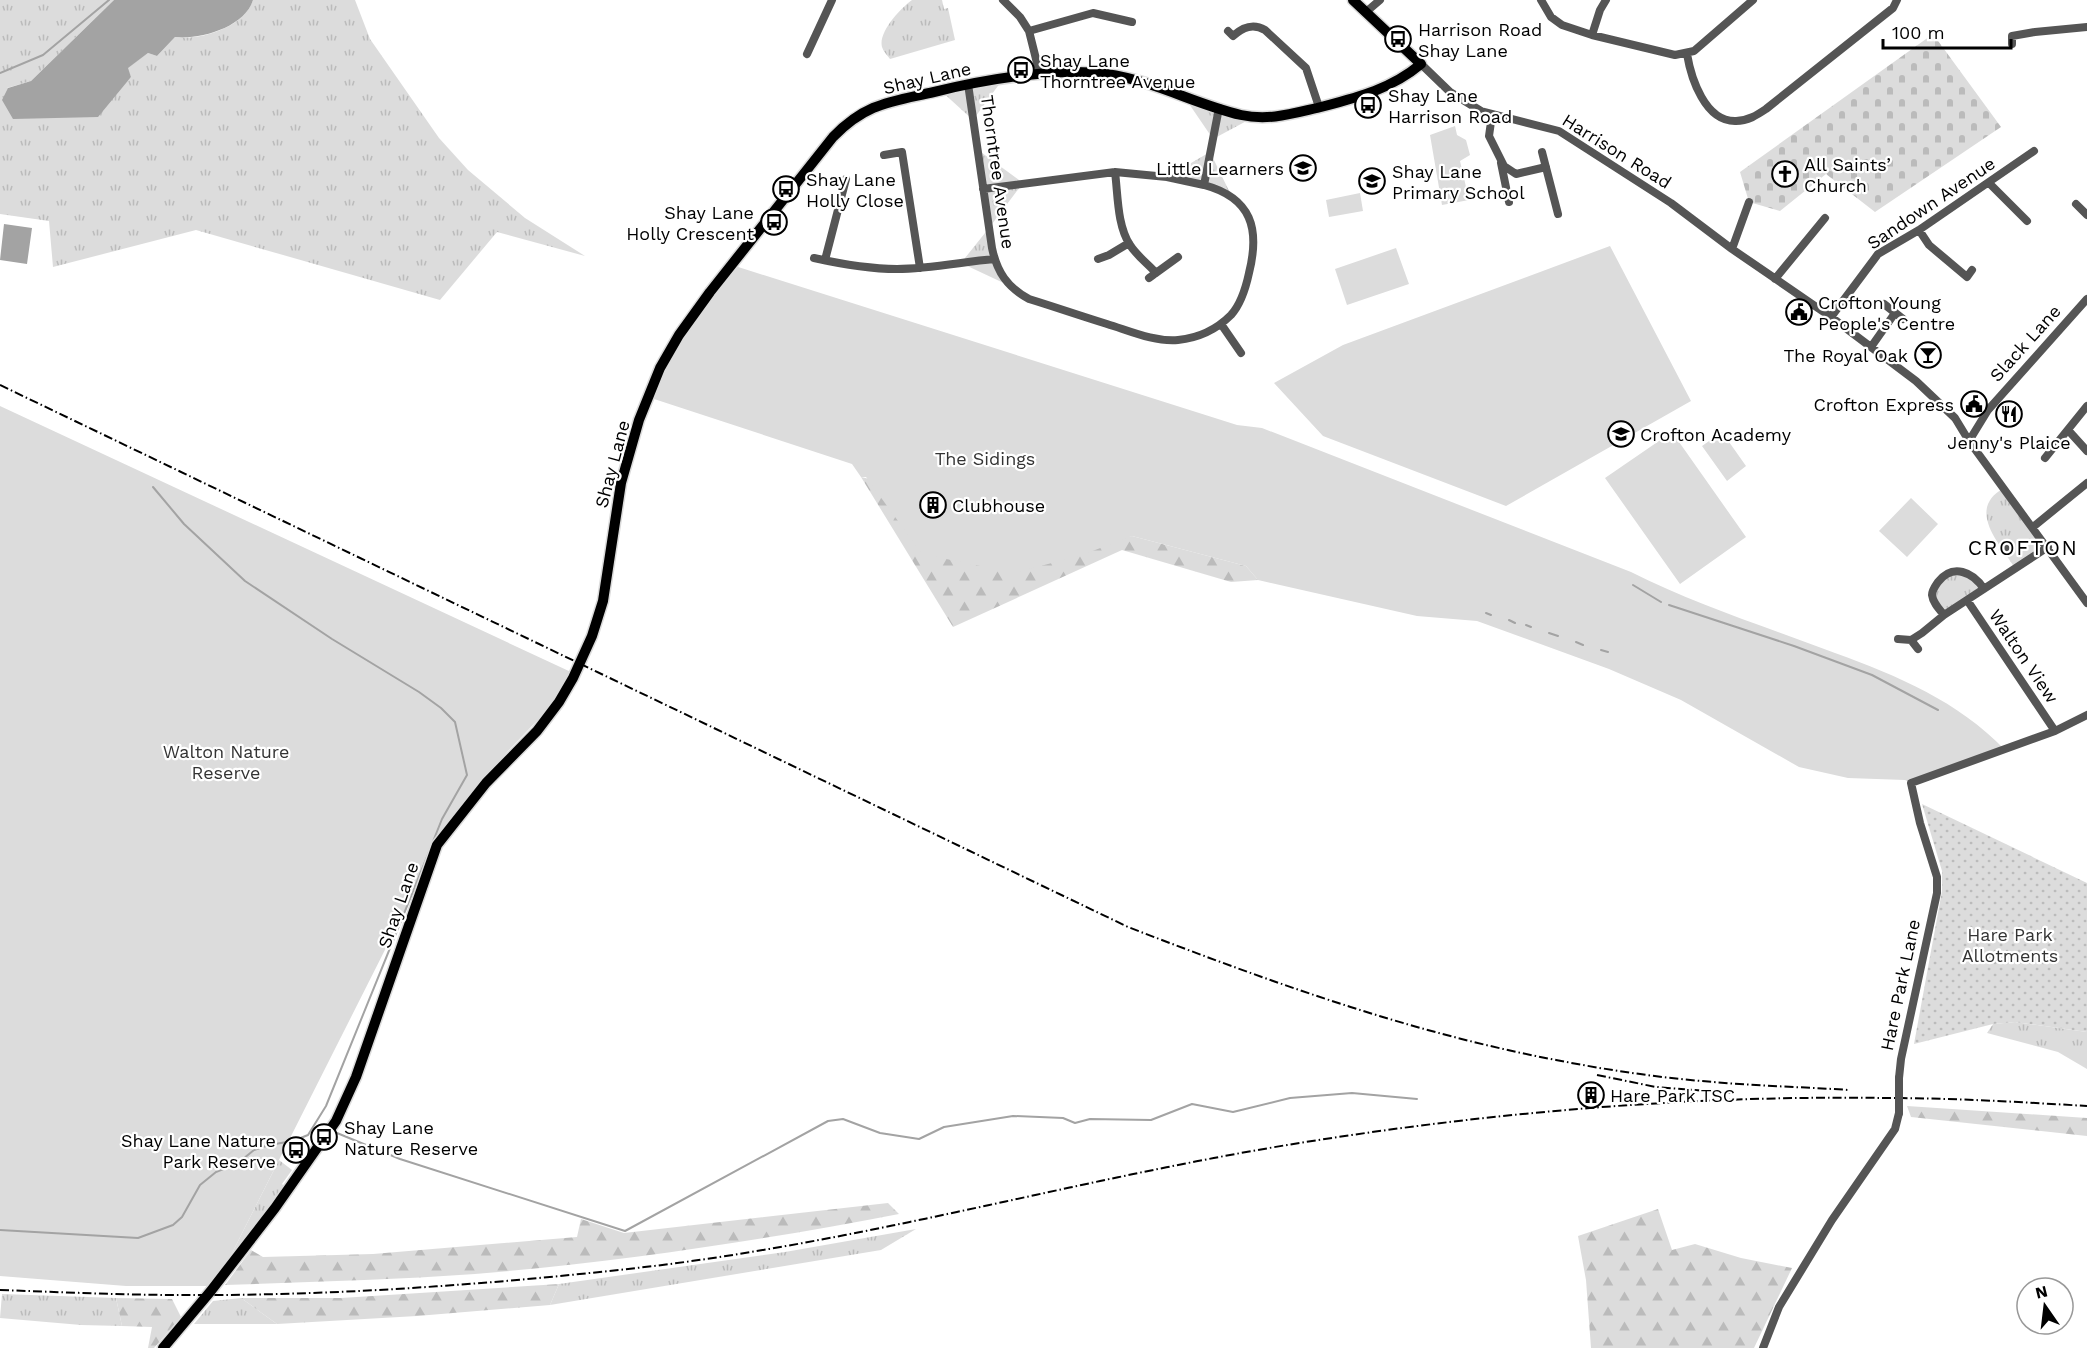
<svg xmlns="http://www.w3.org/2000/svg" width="2087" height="1348" viewBox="0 0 2087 1348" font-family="'Work Sans',sans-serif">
  <defs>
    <pattern id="grass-tufts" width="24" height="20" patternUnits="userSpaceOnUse" patternTransform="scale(1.5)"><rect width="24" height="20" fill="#dcdcdc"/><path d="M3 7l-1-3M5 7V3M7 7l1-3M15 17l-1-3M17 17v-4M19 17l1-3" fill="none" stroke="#bbb"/></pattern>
    <pattern id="forest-firs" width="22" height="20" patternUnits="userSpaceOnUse" patternTransform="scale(1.5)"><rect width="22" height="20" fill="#dcdcdc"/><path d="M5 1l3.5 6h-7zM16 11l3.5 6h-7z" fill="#bbb"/></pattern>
    <pattern id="cemetery-stones" width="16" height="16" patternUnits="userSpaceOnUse" patternTransform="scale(1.5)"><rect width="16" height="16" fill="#dcdcdc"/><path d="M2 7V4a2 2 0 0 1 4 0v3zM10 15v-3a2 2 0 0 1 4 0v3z" fill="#bbb"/></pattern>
    <pattern id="garden-dots" width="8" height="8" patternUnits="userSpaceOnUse" patternTransform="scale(1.5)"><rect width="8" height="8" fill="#dcdcdc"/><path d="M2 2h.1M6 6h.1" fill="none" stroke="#bbb" stroke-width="1.8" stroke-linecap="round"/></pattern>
  </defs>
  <rect width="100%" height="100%" fill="#fff"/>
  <!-- grass -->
  <path fill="url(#grass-tufts)" d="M0 0H114L31 81 7 88 119 90 131 77 127 68 148 53 157 56 175 37C200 41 245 27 253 0H355L370 39 439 138 468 170 525 218 585 256 497 232 440 300 196 230 53 267 49 221 0 214Z
    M912 0H942L944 9 948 8 955 40 890 59C887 55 883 51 882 47 878 32 901 8 912 0Z
    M1003 79 973 120 940 90Z
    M1183 95 1254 117 1213 139Z
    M978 150 1023 183 989 228 992 248 1010 286 961 263 989 228Z
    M1210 152 1233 199 1223 193 1167 177Z
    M2004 488 2048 547 2015 568C1999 543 1966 509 2004 488Z
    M1956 571 1984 589 1944 615 1935 605 1934 587Z
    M2015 1022 2087 1032V1069L2058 1052 1987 1033 1993 1024Z
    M279 1160 292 1170 282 1184 284 1186 229 1259Z
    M916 1229 881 1250 550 1305 559 1284 785 1252Z
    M2 1294 116 1298 122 1326 81 1325 0 1318Z
    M241 1298 277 1324H194L213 1301Z"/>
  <!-- forest -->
  <path fill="url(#forest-firs)" d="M861 477 1126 537 1132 536 1246 566 1258 580 1231 582 1122 550 953 627Z
    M1907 1106 2087 1118V1136L1911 1117Z
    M888 1203 899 1214C759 1241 618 1262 475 1274 392 1280 308 1282 225 1285L251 1250 263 1257 373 1254 577 1237 581 1219 624 1233Z
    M1658 1209 1672 1250 1695 1244 1741 1258 1792 1268 1754 1348H1591L1586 1280 1578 1236Z
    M559 1284 550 1305 417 1316 277 1324 241 1298H341Z
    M116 1298 172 1299 181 1317 154 1348H148L152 1327 122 1326Z"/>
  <!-- cemetery -->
  <path fill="url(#cemetery-stones)" d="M1933 34 2001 127 1875 212 1826 174 1780 211 1749 202 1740 172Z"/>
  <!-- park -->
  <path fill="#dcdcdc" d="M1455 126 1457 135 1466 140 1470 155 1460 161 1469 200 1442 205 1430 135Z
    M1360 193 1363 211 1329 217 1326 200Z
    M1610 246 1691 401 1506 506 1323 436 1274 383 1343 345Z
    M1396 248 1409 284 1347 305 1335 269Z
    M732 265 1237 425 1262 428 1631 572C1696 605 1767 627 1835 653 1898 676 1958 701 2005 750L1911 783 1905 780 1848 778 1799 767 1681 700 1609 669 1477 621 1417 616 1258 580 1246 566 1132 536 1082 555 1014 573 922 554 866 477H861L852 464 648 397 660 368Z
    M0 406 571 672 554 703 508 751 452 817 229 1259 207 1286H126L0 1276Z
    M1672 432 1746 537 1680 584 1605 478Z
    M1722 432 1746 466 1727 481 1702 446Z
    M1911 498 1938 524 1907 557 1879 531Z"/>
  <!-- garden -->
  <path fill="url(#garden-dots)" d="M1922 804 2087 883V1032L2015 1022 1993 1024 1914 1044 1942 891V871Z"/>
  <!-- water -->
  <path fill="#a3a3a3" d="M114 0H253C245 27 200 40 175 37L157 56 148 53 128 68 131 77 98 117 13 119 2 100 8 88 31 81Z
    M4 224 32 228 27 264 0 260Z"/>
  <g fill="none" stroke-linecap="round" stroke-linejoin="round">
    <!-- stream -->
    <path stroke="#a3a3a3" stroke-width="2" d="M0 73 43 55 109 0
      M153 487 184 524 245 581 332 639 419 692 441 708 455 722 467 775 442 819 432 844
      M1633 585 1661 602
      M1669 605 1794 646 1872 675 1938 710
      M1486 613 1491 615
      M1509 620 1515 623
      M1526 625 1531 627
      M1549 633 1558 636
      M1576 642 1583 645
      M1601 650 1608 652
      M337 1133 400 1159 625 1231 828 1121 843 1119 880 1133 919 1139 944 1127 1013 1116 1063 1118 1075 1123 1090 1119 1151 1120 1192 1104 1233 1112 1290 1098 1352 1093 1417 1099
      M0 1230 138 1238 173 1225 182 1217 200 1185 216 1172 238 1163 254 1150 269 1145 293 1141 308 1135 326 1106 429 852"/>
    <!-- major casing -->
    <g stroke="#dbdbdb" stroke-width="13">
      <path id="major" d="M163 1348 210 1292 275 1208 336 1121 356 1077 437 845 486 783 537 731 559 702 573 678 592 636 603 601 621 483 639 420 660 368 679 335 710 292 833 137C866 103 890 102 934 92 983 80 1056 67 1106 74 1156 81 1194 104 1241 115 1268 121 1291 114 1317 108 1355 98 1390 90 1421 64L1353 0"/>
    </g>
    <!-- minor -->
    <path stroke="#555" stroke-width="8" d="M1003 0 1020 17 1029 31 1040 75
      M1541 0 1551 17 1562 25 1592 35 1675 55 1694 51 1753 0
      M1366 12 1380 0
      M1029 31 1093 13 1132 22
      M1228 31 1233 36C1243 27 1253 23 1265 30L1306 68 1319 107
      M1592 35 1600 10 1606 0
      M2012 44V36L2035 32 2087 27
      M807 54 832 0
      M1687 54C1691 78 1705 122 1736 121 1748 121 1757 115 1766 109L1893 8 1897 0
      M1421 64 1450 92 1481 111 1559 131 1671 203 1732 249 1831 317 1916 381 1955 418 1969 441 2087 603
      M968 84 992 248C997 272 1007 287 1029 299 1055 307 1081 316 1107 324 1130 331 1154 342 1178 340 1198 338 1217 329 1231 315 1241 304 1246 287 1249 273 1260 229 1252 198 1204 185L1219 108
      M1492 115 1489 136 1504 166 1516 174 1546 167
      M1542 152 1558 214
      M884 155 902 152 920 268
      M1501 163 1509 202
      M1115 172C1118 195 1117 225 1130 245 1137 256 1148 264 1156 273
      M1989 183 2027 221
      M983 189 1115 172 1167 177 1204 185
      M2076 204 2087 215
      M1919 230 1929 245 1967 277 1972 270
      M1732 249 1749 202
      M814 258C841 264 869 269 897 269 929 269 962 262 994 259
      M1098 259 1109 255 1129 243
      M825 260 846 179
      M1149 278 1178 257
      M1775 279 1825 218
      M1884 304 1903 319
      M1831 317 1878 254 1919 230 2034 151
      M1221 324 1241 353
      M1871 347 1895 313
      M2068 430 2087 451
      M1969 441 1988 410 2087 299
      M2045 458 2087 406
      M2033 527 2087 483
      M2003 550 2006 548
      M1967 600 2055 731
      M1944 615C1939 609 1933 603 1932 595 1932 590 1936 585 1938 582 1953 563 1973 572 1984 589
      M1898 639 1911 640 1922 633 1944 615 2048 547
      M1911 640 1918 649
      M1899 1078 1901 1059 1937 893V877L1920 823 1911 783 2055 731 2087 715
      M1763 1348 1779 1307 1832 1220 1895 1129 1899 1113"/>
    <!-- major -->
    <use href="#major" stroke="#000" stroke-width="10"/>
    <!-- rail -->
    <path stroke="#000" stroke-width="2" stroke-dasharray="9 3 1.5 3" stroke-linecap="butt" d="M0 385 1128 927C1268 981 1408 1032 1556 1060 1607 1070 1661 1078 1713 1082 1758 1086 1804 1087 1849 1090
      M1597 1075 1656 1087 1731 1093
      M0 1290C60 1292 120 1295 180 1295 338 1296 497 1284 654 1266 868 1240 1075 1180 1287 1145 1483 1113 1687 1095 1886 1098 1953 1098 2020 1102 2087 1106"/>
    <!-- minor-bridge -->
    <path stroke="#555" stroke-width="8" d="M1899 1113V1078"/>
  </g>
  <!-- icons -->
  <defs>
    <g id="bus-ring" transform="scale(1.35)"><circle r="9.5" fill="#fff" stroke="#000" stroke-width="1.5"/><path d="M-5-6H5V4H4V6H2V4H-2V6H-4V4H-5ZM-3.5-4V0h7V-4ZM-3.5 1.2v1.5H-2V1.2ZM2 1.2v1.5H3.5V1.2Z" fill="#000"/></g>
    <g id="school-ring" transform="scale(1.35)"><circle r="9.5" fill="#fff" stroke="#000" stroke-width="1.5"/><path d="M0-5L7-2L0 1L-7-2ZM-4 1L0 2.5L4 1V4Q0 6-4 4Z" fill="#000"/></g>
    <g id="church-ring" transform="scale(1.35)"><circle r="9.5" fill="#fff" stroke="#000" stroke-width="1.5"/><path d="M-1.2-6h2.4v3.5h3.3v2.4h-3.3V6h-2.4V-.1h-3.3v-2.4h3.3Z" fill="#000"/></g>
    <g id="civic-ring" transform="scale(1.35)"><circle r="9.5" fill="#fff" stroke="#000" stroke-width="1.5"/><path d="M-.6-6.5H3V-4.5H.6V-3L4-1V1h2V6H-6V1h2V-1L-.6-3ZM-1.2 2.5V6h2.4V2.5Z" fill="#000"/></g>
    <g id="bar-ring" transform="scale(1.35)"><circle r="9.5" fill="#fff" stroke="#000" stroke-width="1.5"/><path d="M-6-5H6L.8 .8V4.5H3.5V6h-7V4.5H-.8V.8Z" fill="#000"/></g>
    <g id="restaurant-ring" transform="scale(1.35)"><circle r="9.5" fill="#fff" stroke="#000" stroke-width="1.5"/><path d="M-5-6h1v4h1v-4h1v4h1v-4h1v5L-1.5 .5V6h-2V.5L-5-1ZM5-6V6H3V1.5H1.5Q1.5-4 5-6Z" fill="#000"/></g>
    <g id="building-ring" transform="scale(1.35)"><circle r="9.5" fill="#fff" stroke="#000" stroke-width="1.5"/><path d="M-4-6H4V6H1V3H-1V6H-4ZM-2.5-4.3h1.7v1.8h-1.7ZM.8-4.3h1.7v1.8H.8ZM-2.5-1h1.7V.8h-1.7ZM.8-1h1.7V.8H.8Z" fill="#000"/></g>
  </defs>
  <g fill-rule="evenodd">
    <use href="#bus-ring" x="1398" y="39"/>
    <use href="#bus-ring" x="1021" y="70"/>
    <use href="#bus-ring" x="1368" y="105"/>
    <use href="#school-ring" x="1303" y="168"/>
    <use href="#church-ring" x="1785" y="174"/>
    <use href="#school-ring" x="1372" y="181"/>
    <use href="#bus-ring" x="786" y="189"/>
    <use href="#bus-ring" x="774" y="222"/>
    <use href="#civic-ring" x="1799" y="312"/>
    <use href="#bar-ring" x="1928" y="355"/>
    <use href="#civic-ring" x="1974" y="404"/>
    <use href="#restaurant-ring" x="2009" y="414"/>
    <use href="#school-ring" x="1621" y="434"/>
    <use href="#building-ring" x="933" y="505"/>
    <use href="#building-ring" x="1591" y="1095"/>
    <use href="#bus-ring" x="324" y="1137"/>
    <use href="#bus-ring" x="296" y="1150"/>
  </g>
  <g text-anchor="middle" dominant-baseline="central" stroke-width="4.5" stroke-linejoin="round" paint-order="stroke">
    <!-- poi labels -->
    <g font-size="18" fill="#000" stroke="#fff" text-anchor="start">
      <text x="1418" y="29">Harrison Road<tspan x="1418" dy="21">Shay Lane</tspan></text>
      <text x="1040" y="60">Shay Lane<tspan x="1040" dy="21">Thorntree Avenue</tspan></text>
      <text x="1388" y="95">Shay Lane<tspan x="1388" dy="21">Harrison Road</tspan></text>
      <text x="1804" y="164">All Saints’<tspan x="1804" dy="21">Church</tspan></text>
      <text x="1284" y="168" text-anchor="end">Little Learners</text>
      <text x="1392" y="171">Shay Lane<tspan x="1392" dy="21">Primary School</tspan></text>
      <text x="806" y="179">Shay Lane<tspan x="806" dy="21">Holly Close</tspan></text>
      <text x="754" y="212" text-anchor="end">Shay Lane<tspan x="754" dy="21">Holly Crescent</tspan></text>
      <text x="1818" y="302">Crofton Young<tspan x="1818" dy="21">People's Centre</tspan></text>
      <text x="1908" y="355" text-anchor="end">The Royal Oak</text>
      <text x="1954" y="404" text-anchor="end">Crofton Express</text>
      <text x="1640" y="434">Crofton Academy</text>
      <text x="2009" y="442" text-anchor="middle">Jenny's Plaice</text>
      <text x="952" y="505">Clubhouse</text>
      <text x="1610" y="1095">Hare Park TSC</text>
      <text x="344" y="1127">Shay Lane<tspan x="344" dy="21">Nature Reserve</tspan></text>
      <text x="276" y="1140" text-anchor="end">Shay Lane Nature<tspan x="276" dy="21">Park Reserve</tspan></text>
    </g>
    <!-- street labels -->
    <g font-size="18" fill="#000" stroke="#fff">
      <text transform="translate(927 78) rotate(-13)">Shay Lane</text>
      <text transform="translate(1617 151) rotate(32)">Harrison Road</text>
      <text transform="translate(998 172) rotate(82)">Thorntree Avenue</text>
      <text transform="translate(1931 203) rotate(-34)">Sandown Avenue</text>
      <text transform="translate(2025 343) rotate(-48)">Slack Lane</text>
      <text transform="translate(612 464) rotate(-75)">Shay Lane</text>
      <text transform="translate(2024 656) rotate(56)">Walton View</text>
      <text transform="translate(398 905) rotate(-71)">Shay Lane</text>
      <text transform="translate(1900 985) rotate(-78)">Hare Park Lane</text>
    </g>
    <!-- park labels -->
    <g font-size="18" fill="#333" stroke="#fff">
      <text x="985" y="458">The Sidings</text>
      <text x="226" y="751">Walton Nature<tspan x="226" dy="21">Reserve</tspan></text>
      <text x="2010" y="934">Hare Park<tspan x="2010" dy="21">Allotments</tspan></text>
    </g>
    <!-- quarter labels -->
    <g font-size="21" letter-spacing="1.5" fill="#000" stroke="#fff">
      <text x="2023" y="547">CROFTON</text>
    </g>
  </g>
  <!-- north arrow -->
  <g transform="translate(2045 1306) rotate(346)"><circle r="28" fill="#ffffff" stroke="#999999" stroke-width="1.5"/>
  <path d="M0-4.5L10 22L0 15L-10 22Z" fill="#000000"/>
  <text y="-9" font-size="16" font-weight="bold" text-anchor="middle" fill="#000000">N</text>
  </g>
  <!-- scale -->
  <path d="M1883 39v9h128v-9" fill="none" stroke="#000000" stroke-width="3"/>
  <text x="1892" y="39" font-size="18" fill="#000000" stroke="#ffffff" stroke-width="4.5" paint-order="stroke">100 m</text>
</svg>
